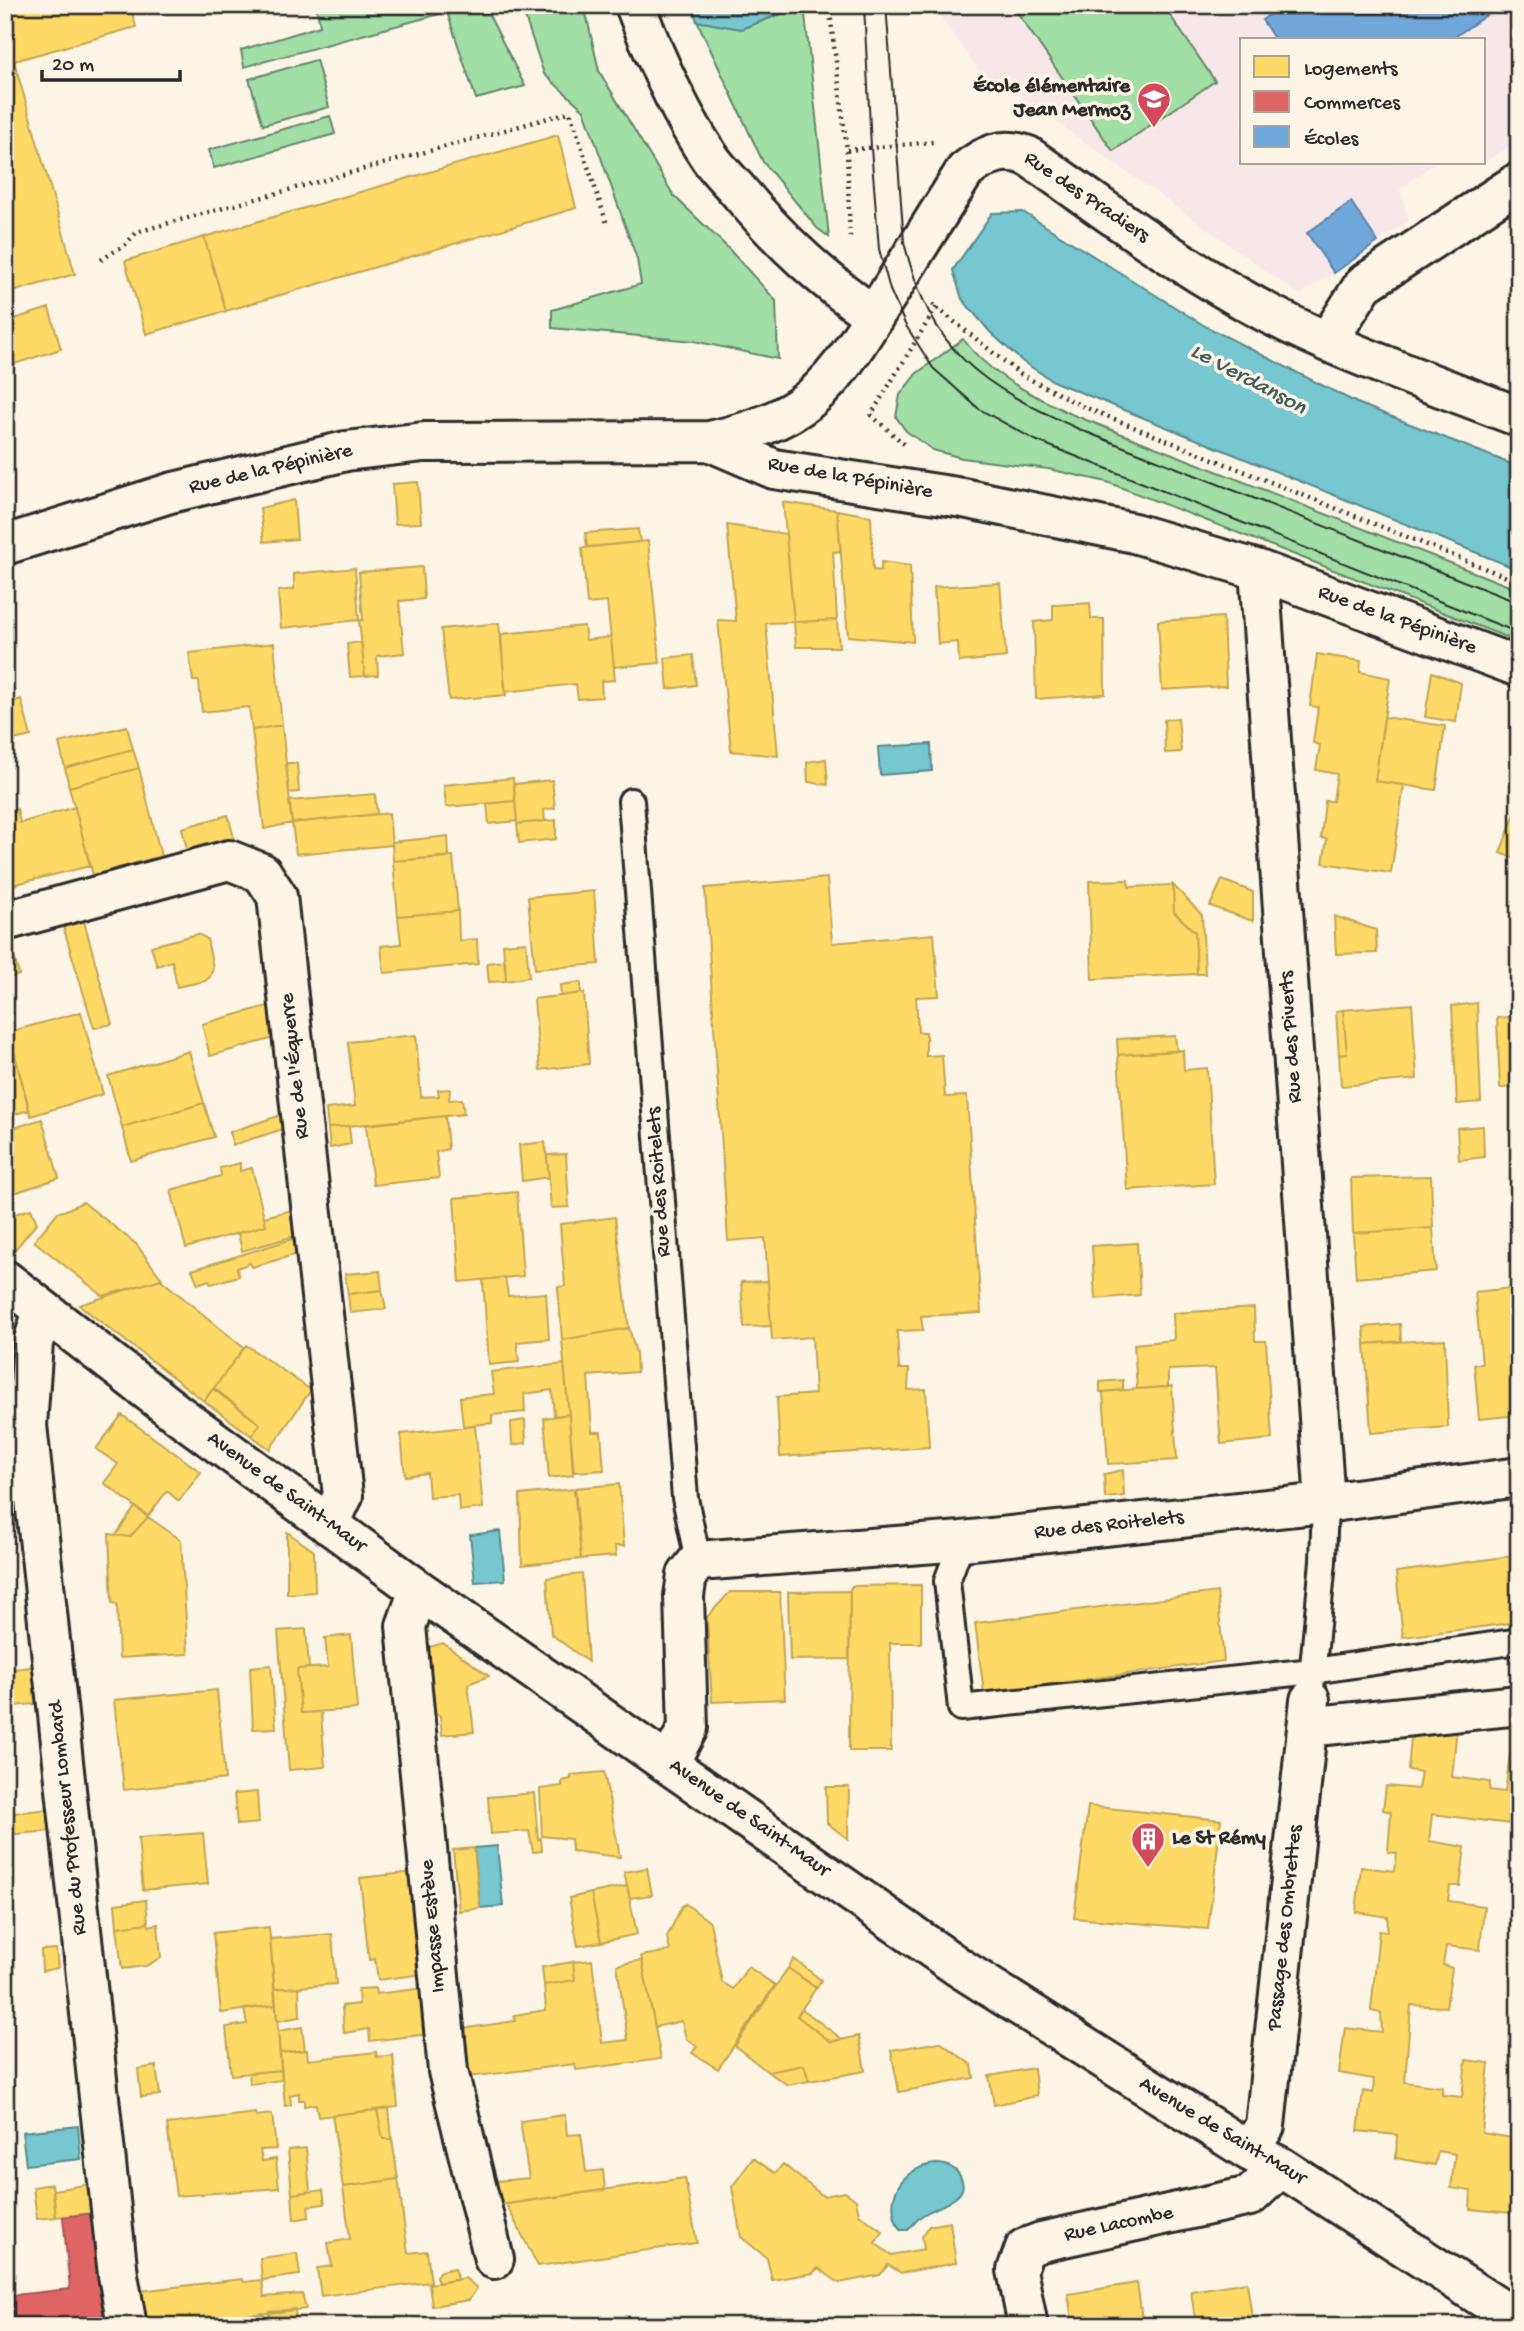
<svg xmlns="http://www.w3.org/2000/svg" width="1524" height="2331" viewBox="0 0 1524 2331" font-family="'Gochi Hand',sans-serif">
  <rect width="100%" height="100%" fill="#fcf5e5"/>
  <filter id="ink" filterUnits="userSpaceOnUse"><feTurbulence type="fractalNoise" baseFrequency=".0143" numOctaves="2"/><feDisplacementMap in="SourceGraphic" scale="14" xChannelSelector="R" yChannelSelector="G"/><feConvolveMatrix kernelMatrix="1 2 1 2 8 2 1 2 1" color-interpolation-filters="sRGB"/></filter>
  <g filter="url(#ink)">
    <!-- built -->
    <path fill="#f8e7e9" d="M932 5H1519V140L1484 163V40H1242V163H1435L1400 189 1409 221 1300 295 1018 95 989 85Z"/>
    <!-- green -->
    <path fill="#a1dfa7" stroke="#668569" stroke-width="2" d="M316 5H484L525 86 476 99 447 12 244 67 241 50 320 26Z
      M517 5H584L599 71 674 196 727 247 776 301 778 359 694 341 552 328V310L641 284 637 259 584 110 544 74 526 20Z
      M804 5 829 237 817 228 763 162 697 21 742 29Z
      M1012 5H1163L1215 81 1113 151Z
      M316 60 329 107 263 125 249 79Z
      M330 116 335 134 214 168 209 150Z
      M963 339C990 376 1031 394 1071 414L1519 590V642L1107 482 1048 469 962 458 933 450 906 431 896 417 900 395 916 374Z"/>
    <!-- water -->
    <path fill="#76c7d0" stroke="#58898e" stroke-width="2" d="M692 5H802L741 29 697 21Z
      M1023 212 1205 326 1357 403 1519 467V570L1055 382 1023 362 990 332 962 299 953 270 992 213Z
      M931 744 932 771 880 775 878 747Z
      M500 1531 505 1580 475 1582 470 1535Z
      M497 1846 503 1906 480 1908 474 1848Z
      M78 2126 81 2159 26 2165 22 2132Z
      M936 2164C945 2164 955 2167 960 2176 973 2199 936 2206 923 2215 917 2219 913 2225 908 2230H900C882 2198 902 2167 936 2164Z"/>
    <!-- homes -->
    <path fill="#ffd966" stroke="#bfa554" stroke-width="2" d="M5 5H130L136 27 14 61 75 274 5 294V55L12 52 5 26Z
      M558 135 576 208 226 311 204 237Z
      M204 237 226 311 146 334 125 261Z
      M49 308 61 349 5 367V322Z
      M418 482 421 523 395 524 392 484Z
      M294 500 297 539 264 542 260 508Z
      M783 502 837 510 841 551 833 552 837 620 794 622Z
      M837 510 871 516 873 570 881 571V562L910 566 913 642 848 636Z
      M727 525 786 534 794 622 766 623 778 756 731 751 718 620 736 621Z
      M638 529 640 542 587 547 585 533Z
      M648 541 660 663 614 667 607 602 587 604 582 548Z
      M422 567 424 599 399 601 404 653 377 656 378 675 365 676 359 620H363L359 572Z
      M355 568 359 620 281 628 278 591 294 589V574Z
      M1000 583 1006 657 959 662 958 642 938 644 934 587Z
      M1090 603 1091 619H1104L1105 694 1036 699 1034 622 1053 620V605Z
      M1223 617 1226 686 1162 690 1158 621Z
      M837 620 839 647H796L794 622Z
      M499 623 506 695 449 700 441 629Z
      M584 626 586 640 611 637 615 680 601 681 602 697 578 699 576 684 505 692 501 634Z
      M361 642 365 676 350 677 347 644Z
      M274 643 282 725 252 730 249 707 202 712 199 681H193L189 653Z
      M1317 654 1361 661 1360 672 1390 678 1375 781 1404 785 1391 873 1323 863 1327 839 1321 838 1325 801H1333L1337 774 1316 770 1320 745 1313 743 1318 707 1310 706Z
      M693 655 696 685 668 689 665 658Z
      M1432 672 1461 683 1456 722 1425 717Z
      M5 675 12 702 21 699 31 736 5 742Z
      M1384 717 1445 726 1436 790 1375 781Z
      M1178 718 1181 752 1165 753 1164 720Z
      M282 725 292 823 264 829 252 730Z
      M127 726 133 749 65 768 59 743Z
      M133 749 139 768 69 787 65 768Z
      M826 759 828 785 808 782 807 762Z
      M286 763H297L299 792 289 793Z
      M139 768 161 856 93 875 69 787Z
      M513 778 515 801 446 807 444 785Z
      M552 780 555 808 544 810 545 821 517 824 514 784Z
      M375 794 377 814 292 823 289 801Z
      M515 801 517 821 489 824 487 804Z
      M1519 803V860L1500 853Z
      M75 807 90 866 12 885 5 859V813L17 809 20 823Z
      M389 813 392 845 296 854 292 823Z
      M228 815 234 838 187 850 182 828Z
      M556 820V839L519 843 517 824Z
      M448 836 449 857 393 861 392 842Z
      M453 856 458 911 398 916 393 861Z
      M827 878 832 943 934 934 939 996 916 997 918 1032H926V1056L942 1055 945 1097 967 1096 981 1313 921 1316 923 1330 897 1331 899 1369H909L908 1390 926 1389 929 1447 780 1457 777 1397 815 1394 812 1337 772 1340 765 1238 728 1241 705 888Z
      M1128 880 1129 887 1173 885 1174 912 1195 932 1197 974 1092 979 1089 881Z
      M1222 880 1253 892V921L1210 906Z
      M1173 885 1202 915 1205 974H1197L1195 932 1174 912Z
      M594 891 599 964 535 969 528 897Z
      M458 911 459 941 477 939 478 964 384 973 381 946 401 944 398 916Z
      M1334 916 1376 930 1377 953 1336 954Z
      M84 921 112 1024 94 1028 63 926Z
      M198 934 207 939 213 968 210 977 205 981 177 987 172 961 157 966 151 946Z
      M10 941 19 975 5 979V942Z
      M526 942 529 977 506 981 503 944Z
      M505 961 506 981 489 982 487 963Z
      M581 982V993L561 996 560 985Z
      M584 993 589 1064 540 1070 534 999Z
      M1477 1003 1481 1102 1457 1104 1452 1006Z
      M1412 1004 1417 1079 1341 1086 1339 1055 1347 1054 1343 1010Z
      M271 1005 274 1038 210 1056 202 1024Z
      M1343 1010 1347 1054 1339 1055 1336 1011Z
      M81 1012 103 1094 31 1116 9 1032Z
      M1519 1016V1087L1500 1088 1497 1018Z
      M416 1035 421 1097 439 1096 438 1090 450 1089 449 1100 462 1099 464 1114 328 1128 326 1109 355 1106 348 1042Z
      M1175 1036 1177 1051 1118 1055 1117 1039Z
      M1183 1050 1184 1070 1207 1068 1214 1184 1127 1190 1118 1055Z
      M189 1051 204 1103 122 1127 108 1076Z
      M15 1056 29 1110 5 1117V1059Z
      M204 1103 214 1137 131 1161 122 1127Z
      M284 1114 286 1128 233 1145 230 1132Z
      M445 1116 448 1149 436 1152 439 1178 373 1185 366 1125Z
      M42 1119 59 1178 5 1196V1131Z
      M349 1126 351 1144 330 1148 328 1128Z
      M1483 1126 1484 1157 1459 1160 1457 1128Z
      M545 1142 549 1177 522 1181 519 1145Z
      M566 1154 569 1207 551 1208 547 1155Z
      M240 1163V1171L252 1168 266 1225 186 1248 171 1190 221 1176 220 1168Z
      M1431 1176 1433 1228 1353 1233 1351 1178Z
      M517 1192 523 1276 460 1282 454 1198Z
      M83 1202 136 1244 162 1279 103 1296 34 1241 58 1212 64 1211Z
      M31 1209 37 1223 13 1252 5 1246V1217Z
      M292 1210 295 1236 242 1251 238 1233 266 1225 264 1217Z
      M615 1217 629 1328 562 1340 558 1287 565 1286 560 1224Z
      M1433 1228 1436 1271 1356 1278 1353 1233Z
      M299 1237 301 1253 252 1267 250 1263 237 1268 239 1276 211 1284 209 1280 198 1284 192 1270Z
      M1137 1243 1140 1295 1095 1299 1092 1246Z
      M380 1271 382 1290 348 1294 345 1274Z
      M505 1277 508 1296 546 1293 549 1339 517 1342 519 1362 489 1365 483 1280Z
      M160 1279 244 1348 204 1401 79 1305Z
      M768 1281 771 1326 744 1327 741 1282Z
      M1512 1288 1519 1359V1415L1479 1419 1474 1364H1482L1475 1292Z
      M382 1290 386 1309 350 1313 348 1294Z
      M1254 1308 1255 1341H1266L1272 1439 1221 1444 1215 1368 1168 1370V1387L1137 1389 1134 1344 1174 1340 1173 1313Z
      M1400 1324 1401 1341 1365 1344 1364 1327Z
      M629 1328 636 1353 637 1372 588 1376 592 1432H601L604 1470 574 1472 562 1340Z
      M1445 1339 1448 1427 1371 1433 1365 1344Z
      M246 1345 311 1390 270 1449 252 1436 260 1424 214 1388Z
      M564 1364 569 1414 554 1416 552 1390 524 1394 525 1412 492 1415V1423L463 1426 460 1397 494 1394 491 1372Z
      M1123 1380V1390L1100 1392V1382Z
      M1172 1386 1177 1460 1108 1464 1103 1392Z
      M213 1389 260 1424 252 1436 204 1401Z
      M569 1414 573 1475 549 1478 544 1418Z
      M122 1415 201 1472 179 1501 167 1491 148 1516 104 1483 118 1464 96 1449Z
      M525 1420 526 1443 512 1445 511 1422Z
      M475 1426 483 1508 459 1511 458 1495 429 1497 427 1473 405 1476 401 1434Z
      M1123 1470 1124 1496 1105 1498 1104 1474Z
      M619 1484 624 1546H615L616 1556 581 1559 575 1488Z
      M574 1489 581 1559 522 1565 520 1495Z
      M135 1507 148 1517 130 1537 116 1535Z
      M148 1517 181 1540 188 1654 119 1658 117 1604 112 1603 109 1534 130 1537Z
      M287 1532 314 1551 315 1592 287 1594Z
      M1519 1555V1622L1403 1637 1396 1572Z
      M582 1574 588 1662 551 1634 547 1578Z
      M921 1585V1643H890L891 1751H849L850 1589 852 1586Z
      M850 1591 849 1659 790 1660 788 1592Z
      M730 1592H780L785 1699 712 1702 707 1617Z
      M1217 1592 1224 1661 984 1693 975 1623Z
      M306 1629 309 1668 297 1669 301 1713 321 1712 325 1767 289 1770 278 1631Z
      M351 1635 357 1709 301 1713 297 1669 328 1667 325 1638Z
      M443 1643 489 1676 468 1684 474 1732 442 1735 440 1716 429 1708 423 1649Z
      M271 1665 276 1728 253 1729 250 1667Z
      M39 1666 43 1703 5 1707V1670Z
      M217 1690 225 1779 124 1790 114 1700Z
      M1457 1728 1452 1777 1490 1782 1489 1790 1505 1792 1510 1754 1519 1756V1825L1432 1814 1429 1841 1465 1847 1460 1886H1450L1448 1901 1484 1906 1480 1950 1446 1946 1443 1965 1452 1968 1446 2007 1411 2005 1405 2082 1442 2087V2095L1462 2097 1466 2060 1489 2063 1482 2133 1519 2139V2206H1514L1512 2213 1470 2209 1471 2191 1451 2188 1455 2154 1438 2151 1435 2165 1396 2158 1397 2135 1358 2131 1363 2091 1373 2093 1374 2079 1339 2073 1345 2028 1382 2032 1381 2013 1371 2011 1379 1931 1387 1932 1388 1917 1356 1912 1361 1867 1395 1871 1397 1853 1388 1852 1391 1812 1383 1810 1386 1786 1418 1789 1421 1772 1408 1770 1411 1738Z
      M604 1772 620 1857 572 1851 571 1839 542 1836 540 1789 562 1786V1781L571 1779V1775Z
      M826 1787H849L848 1839 827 1823Z
      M257 1792 259 1823 237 1825 234 1794Z
      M534 1793 538 1839 541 1838 542 1851 533 1852 529 1831 491 1834 488 1797Z
      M1088 1806 1221 1820 1208 1929 1074 1918Z
      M48 1809 50 1831 5 1835V1814Z
      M203 1833 208 1884 143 1890 138 1838Z
      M474 1848 480 1908 459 1911 453 1850Z
      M647 1868 652 1895 630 1898 624 1872Z
      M414 1872 424 1974 378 1980 375 1959 369 1960 360 1878Z
      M627 1886 637 1934 601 1942 591 1893Z
      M591 1893 601 1942 578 1946 569 1898Z
      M146 1900 148 1923 117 1927 115 1904Z
      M686 1904 710 1922 722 1982 733 1989 748 1967 775 1985 718 2069 692 2053 697 2046 686 2039 682 2021 655 2027 641 1956 670 1951 667 1937 682 1906Z
      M148 1923 149 1926 158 1924 161 1958 146 1966 122 1969 117 1927Z
      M269 1927 276 2005 221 2013 213 1933Z
      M332 1934 336 1984 274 1989 270 1939Z
      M56 1949 58 1968 42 1971 41 1950Z
      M794 1959 821 1980 817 1988 788 1968Z
      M592 1960 602 2043 628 2040 617 1965 642 1960 661 2059 576 2070 575 2064 468 2077 461 2029 515 2021 514 2015 546 2010 544 1985 575 1980 573 1962Z
      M573 1962 575 1980 544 1985 542 1967Z
      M788 1968 816 1988 797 2016 831 2042 859 2036 865 2071 809 2081 804 2065 768 2072 735 2046Z
      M299 1987 300 2017 277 2021 274 1989Z
      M375 1988 376 1994 424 1988 429 2034 370 2041 369 2029 344 2033 342 2006 359 2004 358 1989Z
      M276 2005 281 2070 231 2075 226 2027 247 2024 244 2009Z
      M802 2009 842 2039 831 2042 797 2016Z
      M302 2027 305 2050 280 2053 278 2031Z
      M940 2042 972 2065 974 2078 899 2092 891 2050Z
      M307 2050 308 2060 376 2052 377 2057 393 2055 398 2107 318 2117 316 2104 304 2106V2100H299V2093L290 2095 291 2105 285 2106 280 2053Z
      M804 2065 809 2081 788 2085 768 2072Z
      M156 2066 160 2095 141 2097 138 2069Z
      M1034 2068 1037 2096 994 2105 989 2076Z
      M281 2070 282 2080 250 2084 249 2073Z
      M389 2108 392 2139H383L377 2110Z
      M377 2110 383 2139H392L398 2179 343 2187 332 2115Z
      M255 2113 256 2116 272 2114 276 2149 260 2150 262 2161 276 2159 279 2188 176 2196 167 2124Z
      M565 2115 567 2135 581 2134 586 2172 603 2170 605 2190 501 2205 497 2181 529 2178 520 2121Z
      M306 2148 310 2191 292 2194 288 2150Z
      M753 2158 775 2173 783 2164 823 2196 845 2192 856 2200 859 2214 883 2232 875 2243 891 2255 924 2249 922 2237 929 2226 950 2222 956 2263 901 2273 888 2265 880 2275 839 2283 818 2268 813 2273 772 2280 767 2258 741 2237 732 2187Z
      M685 2178 697 2243 538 2266 506 2204Z
      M398 2179 408 2253 427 2251 431 2282 321 2296 317 2268 332 2266 328 2243 350 2239 343 2187Z
      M52 2184 56 2217 37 2219 33 2187Z
      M91 2184 94 2213 56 2217 53 2190Z
      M323 2190 325 2204 308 2206 309 2217 294 2220 292 2194Z
      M297 2253 300 2275 262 2280 260 2258Z
      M455 2268 457 2280 438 2283 436 2276 440 2271Z
      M465 2278 477 2288 469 2300 432 2306 429 2284Z
      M242 2279 244 2282 262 2280 264 2297 302 2294 306 2309 149 2326 143 2318 140 2291Z
      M1247 2282 1253 2326H1196L1191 2291Z
      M1137 2283 1143 2326H1073L1068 2294Z
      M295 2309 296 2324 271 2326 269 2312Z
      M263 2313 265 2326H229L228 2317Z
      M228 2317 229 2326H211L210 2319Z
      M197 2320V2326L156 2325Z"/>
    <!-- shops -->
    <path fill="#e06666" stroke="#aa5454" stroke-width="2" d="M94 2213 106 2326H5V2296L70 2289 63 2217Z"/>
    <!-- schools -->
    <path fill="#6fa8dc" stroke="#5b82a7" stroke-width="2" d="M1283 5H1501L1450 40H1275L1262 20Z
      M1351 202 1378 242 1334 273 1307 233Z"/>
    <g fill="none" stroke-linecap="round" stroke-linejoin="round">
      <!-- lane casing -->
      <g stroke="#2b2b2b" stroke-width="30">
        <path id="lane" d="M631 801 685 1498 698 1561
          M962 1541 947 1581 961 1708 1313 1671 1519 1641
          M1311 1688 1323 1561 1325 1503"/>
      </g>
      <!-- street casing -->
      <g stroke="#2b2b2b" stroke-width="44">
        <path id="street" d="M635 5C655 58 678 111 710 158 719 171 731 182 741 194 782 243 822 279 874 316
          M1327 342 1364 284 1519 182
          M709 441C738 435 774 424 799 407 838 381 863 333 888 294 914 253 939 212 965 171 985 155 1003 146 1028 156 1098 205 1166 256 1240 298 1327 348 1425 380 1519 417
          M5 545 170 493 346 451 424 442 709 441 774 469 963 498 1134 533 1259 570 1519 667
          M1259 570 1325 1503
          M5 921 229 860 262 873 277 896 343 1496 329 1525
          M5 1280 175 1412 419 1590 960 1968 1249 2151 1281 2167 1519 2321
          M43 1310 33 1343 27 1425 118 2275 127 2326
          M419 1590 406 1626 448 2071 494 2259
          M1307 1727 1519 1705
          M669 1763 688 1728 684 1596 687 1575 698 1561 962 1541 1325 1503 1519 1477
          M1249 2151 1265 2126 1310 1700
          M1028 2326 1017 2270 1025 2248 1041 2242 1250 2196 1281 2167"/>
      </g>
      <!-- path -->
      <path stroke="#2b2b2b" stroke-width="4.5" stroke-dasharray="2 5" stroke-linecap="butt" d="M829 5 847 150 850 241
        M847 150 933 142
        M101 260 126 244 137 232 570 112 607 224
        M932 304 1020 374 1084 407 1519 582
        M904 444 871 415 937 306"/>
      <!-- lane -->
      <use href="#lane" stroke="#fcf5e5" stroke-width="24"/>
      <!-- street -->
      <use href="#street" stroke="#fcf5e5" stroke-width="38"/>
      <!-- tram -->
      <path stroke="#2b2b2b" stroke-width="2" d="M864 5 871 148 879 249 890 290 905 324 933 368 979 409 1035 440 1519 633
        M886 5 904 242C932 355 980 384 1081 430L1519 603"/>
    </g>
  </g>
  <!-- icons -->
  <defs>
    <g id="school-pin" transform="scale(1.75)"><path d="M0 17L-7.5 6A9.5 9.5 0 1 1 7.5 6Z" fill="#d1495b" stroke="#fcf5e5"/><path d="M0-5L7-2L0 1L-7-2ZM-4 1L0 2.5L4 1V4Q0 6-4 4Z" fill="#fff"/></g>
    <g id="building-pin" transform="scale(1.75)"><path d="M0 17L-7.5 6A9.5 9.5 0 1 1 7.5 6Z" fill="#d1495b" stroke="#fcf5e5"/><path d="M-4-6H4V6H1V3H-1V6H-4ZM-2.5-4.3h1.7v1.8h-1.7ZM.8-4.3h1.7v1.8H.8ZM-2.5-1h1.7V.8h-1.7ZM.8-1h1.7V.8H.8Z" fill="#fff"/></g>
  </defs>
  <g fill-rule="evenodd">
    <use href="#school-pin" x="1154" y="99"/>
    <use href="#building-pin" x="1148" y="1839"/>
  </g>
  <g text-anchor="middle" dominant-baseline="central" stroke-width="7" stroke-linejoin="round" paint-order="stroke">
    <!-- poi labels -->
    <g font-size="21" font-weight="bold" fill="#2b2b2b" stroke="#fcf5e5" text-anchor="end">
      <text x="1130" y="87">École élémentaire<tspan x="1130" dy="24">Jean Mermoz</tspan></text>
      <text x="1172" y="1839" text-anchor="start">Le St Rémy</text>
    </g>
    <!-- street labels -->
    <g font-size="21" fill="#2b2b2b" stroke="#fcf5e5">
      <text transform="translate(1086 198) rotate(34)">Rue des Pradiers</text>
      <text transform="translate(271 470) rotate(-13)">Rue de la Pépinière</text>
      <text transform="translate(850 479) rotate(10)">Rue de la Pépinière</text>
      <text transform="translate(1397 621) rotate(20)">Rue de la Pépinière</text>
      <text transform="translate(1292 1037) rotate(-94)">Rue des Piverts</text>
      <text transform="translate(296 1066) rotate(-96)">Rue de l'Équerre</text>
      <text transform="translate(660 1182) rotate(-94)">Rue des Roitelets</text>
      <text transform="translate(286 1493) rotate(36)">Avenue de Saint-Maur</text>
      <text transform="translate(1109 1526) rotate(-6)">Rue des Roitelets</text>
      <text transform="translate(69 1818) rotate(-96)">Rue du Professeur Lombard</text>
      <text transform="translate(749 1819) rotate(35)">Avenue de Saint-Maur</text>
      <text transform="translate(434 1926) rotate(-95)">Impasse Estève</text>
      <text transform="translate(1286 1928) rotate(-84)">Passage des Ombrettes</text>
      <text transform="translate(1222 2132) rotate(31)">Avenue de Saint-Maur</text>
      <text transform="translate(1119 2225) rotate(-12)">Rue Lacombe</text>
    </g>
    <!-- water labels -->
    <g font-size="23" font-style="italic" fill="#425a5d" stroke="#fcf5e5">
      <text transform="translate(1248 380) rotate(28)">Le Verdanson</text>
    </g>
  </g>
  <!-- margin -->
  <rect width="1524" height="2331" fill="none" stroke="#fcf5e5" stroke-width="28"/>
  <rect x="14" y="14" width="1496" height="2303" fill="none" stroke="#2b2b2b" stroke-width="2.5" filter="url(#ink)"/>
  <!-- legend -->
  <rect x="1240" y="38" width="245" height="126" fill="#fcf5e5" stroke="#a8a49b" stroke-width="2"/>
  <rect x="1254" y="56" width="35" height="21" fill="#ffd966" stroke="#a8a49b" stroke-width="2"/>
  <text x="1304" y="74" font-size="21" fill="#2b2b2b">Logements</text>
  <rect x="1254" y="91" width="35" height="21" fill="#e06666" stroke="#a8a49b" stroke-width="2"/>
  <text x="1304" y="108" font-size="21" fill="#2b2b2b">Commerces</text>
  <rect x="1254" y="126" width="35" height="21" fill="#6fa8dc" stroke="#a8a49b" stroke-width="2"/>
  <text x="1304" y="144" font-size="21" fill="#2b2b2b">Écoles</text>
  <!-- scale -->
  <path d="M42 70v10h138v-10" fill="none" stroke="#2b2b2b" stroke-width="3.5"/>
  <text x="52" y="70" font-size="21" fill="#2b2b2b" stroke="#fcf5e5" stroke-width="5" paint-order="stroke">20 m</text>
</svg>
